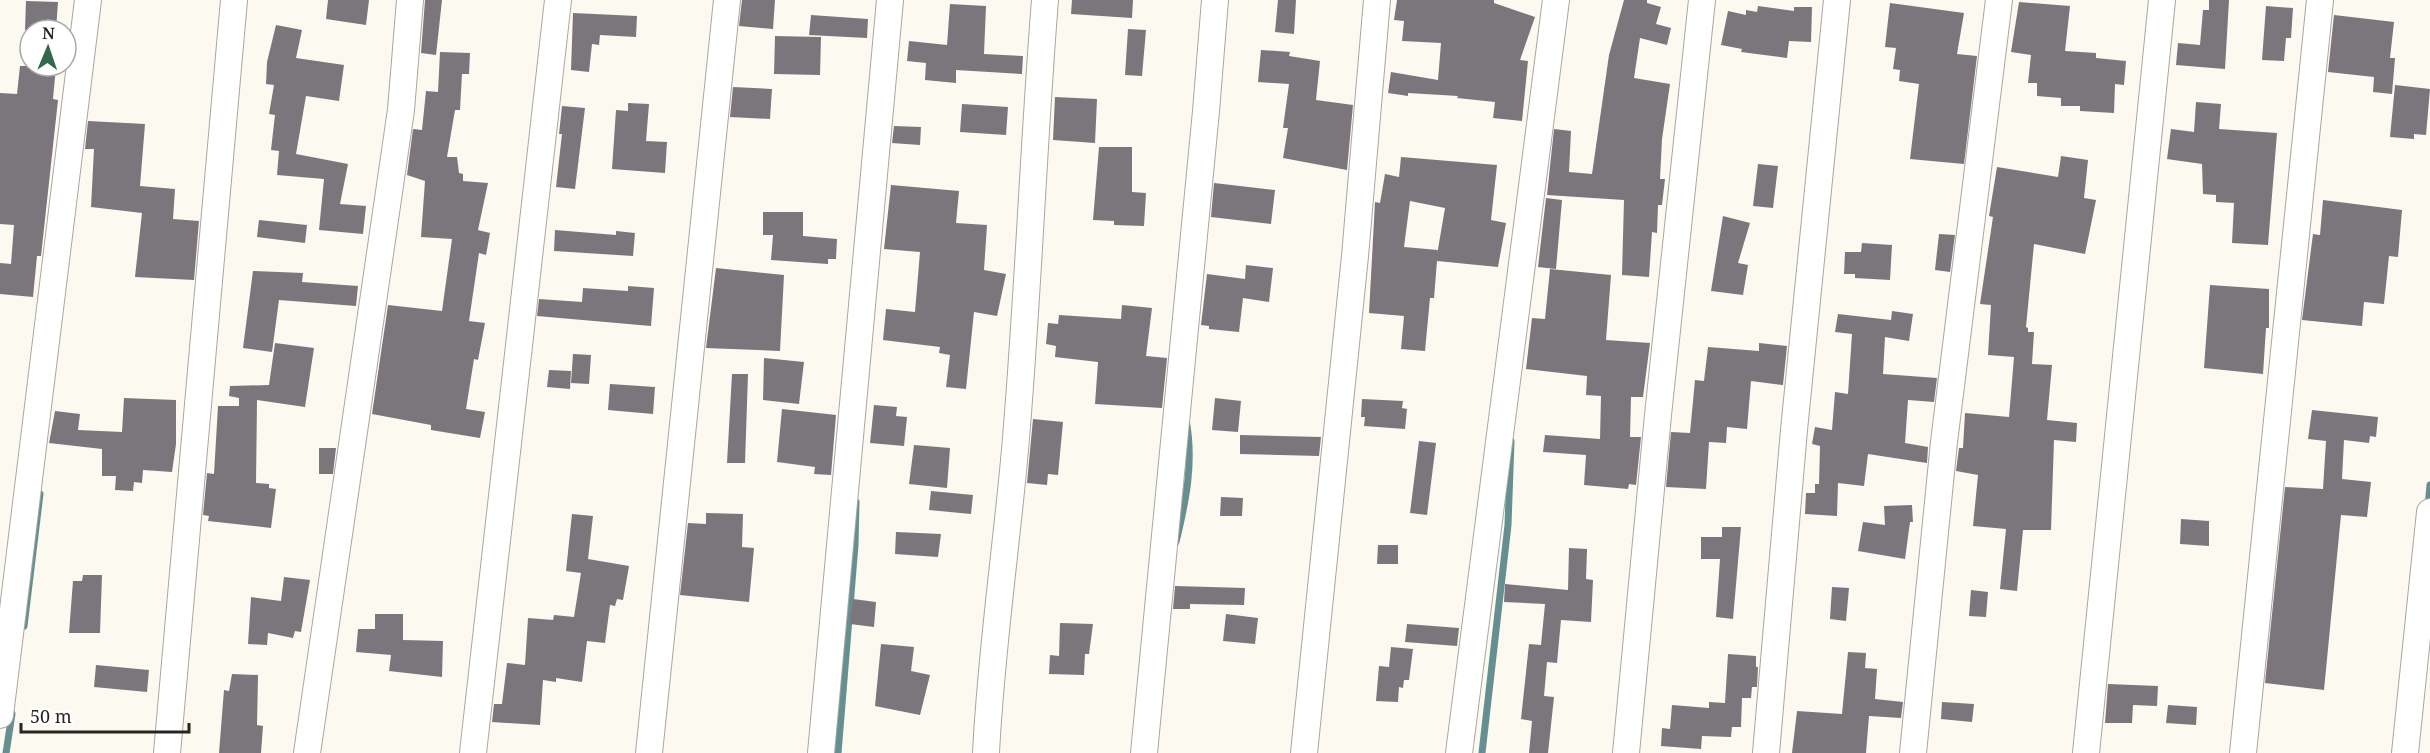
<svg xmlns="http://www.w3.org/2000/svg" width="2430" height="753" viewBox="0 0 2430 753" font-family="'Noto Serif',serif">
  <rect width="100%" height="100%" fill="#fcf9f1"/>
  <g fill="none" stroke-linecap="round" stroke-linejoin="round">
    <!-- stream -->
    <path stroke="#668f91" stroke-width="7" d="M2428 507 2430 485
      M1176 542C1186 501 1194 462 1186 420
      M24 626 40 494
      M6 753 12 714
      M838 753 855 545 856 502
      M1482 753 1508 525 1511 441"/>
  </g>
  <!-- building -->
  <path fill="#7b767c" fill-rule="evenodd" d="M328 0H369L366 25 326 19Z
    M425 0H442L436 55 421 53Z
    M742 0H775L773 29 739 26Z
    M1072 0H1133L1132 18 1071 14Z
    M1278 0H1296L1294 34 1275 32Z
    M1397 0H1494V3L1535 17 1520 60 1528 61 1522 121 1493 118 1495 102 1457 98 1458 96 1408 93V96L1388 93 1391 72 1438 80 1441 43 1402 41 1404 21 1394 20Z
    M1624 0H1647V3L1661 7 1656 24 1671 28 1667 45 1640 38 1634 78 1670 84 1662 139 1660 179H1665L1662 205H1658L1657 233 1652 232 1649 277 1622 275 1624 200 1547 195 1554 129 1571 131 1569 172 1592 174 1609 55Z
    M2209 0H2229L2225 69 2176 65 2178 43 2200 45 2203 10H2209Z
    M26 1 58 2 56 30H25Z
    M2019 2 2070 6 2065 51 2096 53V58L2126 61 2124 85 2115 84 2114 113 2080 111V106H2061V98L2037 96V83H2028L2031 55 2011 52Z
    M1890 3 1964 13 1957 54 1977 56 1964 164 1910 159 1919 84 1899 81 1900 70 1893 69 1896 48 1885 47Z
    M950 4 986 6 984 54 1023 56 1022 74 956 70V83L925 80 926 63 907 61 909 41 947 45Z
    M1758 6 1794 11V7H1812L1811 42 1789 41 1787 58 1741 52 1742 49 1721 45 1728 11 1746 15V10L1757 12Z
    M2266 6 2293 8 2291 38H2286L2284 61 2262 60Z
    M573 13 637 16 636 37 600 35 599 45 592 44 589 72 571 70Z
    M811 15 868 19 867 38 809 35Z
    M2334 15 2394 22 2390 58H2395L2392 94 2373 92 2374 77 2328 72Z
    M276 25 302 30 296 58 344 65 339 101 306 96 296 154 348 164 340 204 366 206 363 234 319 230 324 179 277 175 279 151 271 150 275 115 269 114 274 85 266 84 267 62Z
    M1128 29 1146 30 1142 76 1125 75Z
    M775 36 821 37 820 75 774 74Z
    M1261 50 1290 52 1289 56 1320 61 1316 100 1353 105 1347 170 1283 158 1288 128H1283L1289 84 1258 82Z
    M440 52 470 53 469 74H462L460 110H455L447 157H457L459 173 463 174V181L488 183 478 230 490 233 486 255 479 253 469 321 485 323 478 360 474 359 466 409 485 412 480 438 431 430V425L372 414 388 305 442 311 452 239 421 237 425 181 407 175 413 129 422 130 426 91 438 92Z
    M20 66H56L53 99 58 100 41 256H37L33 297 0 294V263L11 264 14 225 0 224V93L17 94Z
    M2395 85 2430 89 2426 135 2414 134V139L2390 137Z
    M733 87 772 89 770 119 730 117Z
    M1055 97 1097 99 1095 143 1053 140Z
    M2196 102 2221 104 2219 129 2277 133 2268 245 2232 243 2234 203 2216 202V195L2203 194 2202 164 2167 159 2171 129 2194 132Z
    M628 103 649 104 646 141 667 142 665 173 612 169 616 110 628 111Z
    M962 104 1008 107 1006 135 960 132Z
    M562 106 585 108 575 189 556 187 562 134H559Z
    M88 121 145 124 140 186 175 189 173 219 199 221 194 280 135 277 142 213 91 207 94 149H85Z
    M894 126 921 127 920 145 892 143Z
    M1099 147H1132V192L1146 193 1144 226 1114 225V221L1093 220Z
    M2061 156 2088 160 2084 198 2096 200 2085 254 2034 244 2026 327 2028 328V332H2034L2032 364 2052 365 2047 420 2077 423 2076 442 2054 440 2051 530H2023L2017 591 2000 589 2006 529 1973 526 1978 475 1956 471 1959 448H1963L1965 413 2009 417 2014 357 1988 355 1991 305 1980 304 1993 217 1989 216 1997 167 2058 177Z
    M1401 157 1497 165 1491 220 1506 223 1498 267 1437 261 1434 298H1430L1425 351 1401 349 1404 316 1369 313 1375 202 1380 203 1385 174 1399 177ZM1410 201 1445 208 1437 255 1438 250 1404 247Z
    M1758 164 1778 166 1773 208 1753 206Z
    M1214 183 1275 190 1271 224 1211 217Z
    M891 185 959 191 956 223 987 225 984 270 1006 274 997 316 974 312 966 389 946 387 950 355 939 353 940 347 883 340 886 309 915 312 920 252 884 249Z
    M1546 198 1562 200 1556 269 1538 267Z
    M2323 200 2402 210 2398 257 2389 256 2384 304 2364 302 2362 326 2302 320 2313 234 2320 235Z
    M763 212H803V236L837 239 836 259H828V264L771 260 773 235H763Z
    M1723 216 1750 223 1738 263 1748 265 1743 295 1711 291Z
    M259 220 307 225 305 243 257 237Z
    M555 230 616 235V231L635 233 633 256 554 251Z
    M1939 234 1955 235 1950 272 1935 270Z
    M1862 243 1892 245 1890 280 1855 278V274H1844L1845 252H1861Z
    M1246 265 1273 268 1269 302 1243 298 1239 332 1209 329V326L1201 325 1207 274 1245 279Z
    M716 268 784 275 780 351 706 348Z
    M1550 269 1611 275 1606 340 1650 343 1643 397H1631L1630 437H1641L1636 485 1629 484 1628 489 1584 485 1586 455 1543 452 1545 435 1600 439 1601 396 1586 395 1587 376 1526 369 1532 318 1545 319Z
    M253 271 303 273 302 282 358 286 356 306 279 300 272 352 243 348Z
    M2210 285 2269 289V328H2266L2263 374 2204 368Z
    M628 286 654 288 651 326 537 316 539 299 582 302 583 288 628 291Z
    M1122 305 1152 308 1146 356 1167 358 1162 408 1095 404 1098 362 1055 357 1056 346 1046 344 1048 323 1058 324 1059 315 1121 319Z
    M1892 311 1913 314 1909 341 1885 337 1883 374 1937 378 1934 402 1908 400 1905 443 1928 447 1927 463 1868 454 1864 486 1838 483 1837 516 1805 514 1806 493H1815V484H1819L1820 446 1812 444 1815 427 1832 430 1835 392 1848 394 1852 334 1835 332 1838 314 1891 320Z
    M275 343 314 348 305 407 257 400 256 483 269 484V488L276 489 271 528 208 521 209 516 203 515 207 473 214 474 218 406H239V398L229 396 230 386 269 385Z
    M1759 343 1787 346 1783 385 1751 381 1747 429 1727 427 1726 443 1709 442 1706 489 1666 487 1671 432 1690 433 1695 380 1704 381 1708 347 1759 351Z
    M573 354 591 355 589 384 571 383Z
    M764 358 804 362 799 404 763 400Z
    M549 370 571 371 570 389 547 387Z
    M732 374H748L745 463H727Z
    M610 384 655 387 653 414 608 410Z
    M124 398 176 400V444L172 472 143 470 142 483 134 482 133 491 115 490 116 476H102V449L49 443 55 411 80 414 78 430 122 432Z
    M1215 398 1241 401 1238 432 1212 430Z
    M1362 399 1403 401 1402 408 1407 409 1405 429 1364 426 1365 417H1361Z
    M874 405 897 407 896 416 907 417 904 446 870 443Z
    M782 409 836 415 831 475 814 474 815 467 777 462Z
    M2312 410 2378 417 2376 437 2370 436 2369 443 2344 440 2342 479 2371 482 2367 517 2341 515 2324 690 2265 683 2285 487 2323 489 2326 441 2308 439Z
    M1033 419 1063 422 1058 475 1048 474 1047 485 1027 483Z
    M1240 435 1321 437 1319 456 1240 454Z
    M1419 441 1436 443 1427 515 1410 513Z
    M914 445 950 448 947 488 909 484Z
    M319 448H336L333 474H319Z
    M931 491 973 495 971 514 929 510Z
    M1221 497 1243 498 1242 516H1220Z
    M1912 505 1913 522H1910L1905 559 1858 551 1863 522 1885 525 1884 506Z
    M706 513 743 514 742 547 754 548 749 602 680 595 688 523 706 524Z
    M572 514 593 516 588 559 629 566 623 600 617 599 615 606 610 605 605 643 587 641 582 682 556 678V682L543 680 540 725 492 722 494 704H502L507 663 525 665 528 618 553 620 554 615 574 617 581 573 566 571Z
    M2181 519 2209 521V546L2180 544Z
    M1722 527H1741L1733 619 1716 617 1720 559H1701V537H1722Z
    M896 532 941 534 938 557 895 554Z
    M1378 545H1398V564H1377Z
    M1569 548 1587 549 1586 579 1593 580 1591 622 1561 620 1557 663 1547 662 1544 696 1554 697 1548 753H1529L1532 721 1521 719 1529 644 1541 645 1545 604 1504 602 1505 584 1568 590Z
    M83 575H102L100 633H69L73 581H82Z
    M284 577 310 580 301 632 295 631 293 638 268 633 267 645 248 644 251 597 281 601Z
    M1175 586 1245 588 1244 605 1190 604V609H1173Z
    M1832 587 1849 588 1846 621 1830 619Z
    M1971 590 1988 592 1986 617 1969 616Z
    M853 599 876 602 874 627 850 624Z
    M375 614H403V640L443 641 442 677 389 671 391 655 356 652 358 629H375Z
    M1226 614 1258 618 1255 644 1223 641Z
    M1060 623 1093 624 1089 654H1085L1084 675 1049 674 1050 655 1059 656Z
    M1407 624 1459 628 1457 646 1405 642Z
    M881 644 914 647 911 671 930 675 920 715 875 706Z
    M1391 647 1413 649 1409 680H1404L1403 688 1399 687 1398 702 1376 701 1379 666 1389 667Z
    M1848 652 1866 653 1865 668 1877 669 1875 699 1903 702 1901 718 1869 716 1866 753H1792L1797 711 1842 714Z
    M1728 654 1756 656V667H1758L1757 687H1752L1751 698H1742L1741 727H1732L1731 737 1702 736 1701 749 1661 746 1662 728 1670 729 1672 705 1709 708V702L1725 703Z
    M96 665 149 670 147 692 94 687Z
    M232 674 258 675 257 725 263 726 261 753H219L224 690 229 691Z
    M2108 684 2158 686 2157 706 2133 705 2132 723H2105Z
    M1942 702 1974 704 1972 722 1941 719Z
    M2168 705 2197 707 2196 725 2166 723Z"/>
  <g fill="none" stroke-linecap="round" stroke-linejoin="round">
    <!-- street casing -->
    <g stroke="#aaa7a0" stroke-width="28">
      <path id="street" d="M0 715 88 0
        M167 753 234 0
        M307 753 401 110 410 0
        M473 753 558 0
        M649 753 727 0
        M821 753 890 0
        M986 753C991 651 1006 551 1015 450 1028 300 1033 150 1045 0
        M1144 753 1206 111 1215 0
        M1304 753 1355 256 1377 0
        M1459 753 1556 0
        M1626 753 1658 415 1702 0
        M1766 753 1794 430 1837 0
        M1913 753 1944 442 1999 0
        M2086 753 2162 0
        M2243 753 2320 0
        M2405 753 2430 512"/>
    </g>
    <!-- street -->
    <use href="#street" stroke="#fff" stroke-width="26"/>
  </g>
  <!-- north arrow -->
  <g transform="translate(48 48) rotate(2)"><circle r="28" fill="#ffffff" stroke="#a8a8a7" stroke-width="1.5"/>
  <path d="M0-4.5L10 22L0 15L-10 22Z" fill="#31684f"/>
  <text y="-9" font-size="16" font-weight="bold" text-anchor="middle" fill="#262522">N</text>
  </g>
  <!-- scale -->
  <path d="M21 723v9h168v-9" fill="none" stroke="#262522" stroke-width="3"/>
  <text x="30" y="723" font-size="18" fill="#262522" stroke="#ffffff" stroke-width="4.5" paint-order="stroke">50 m</text>
</svg>
